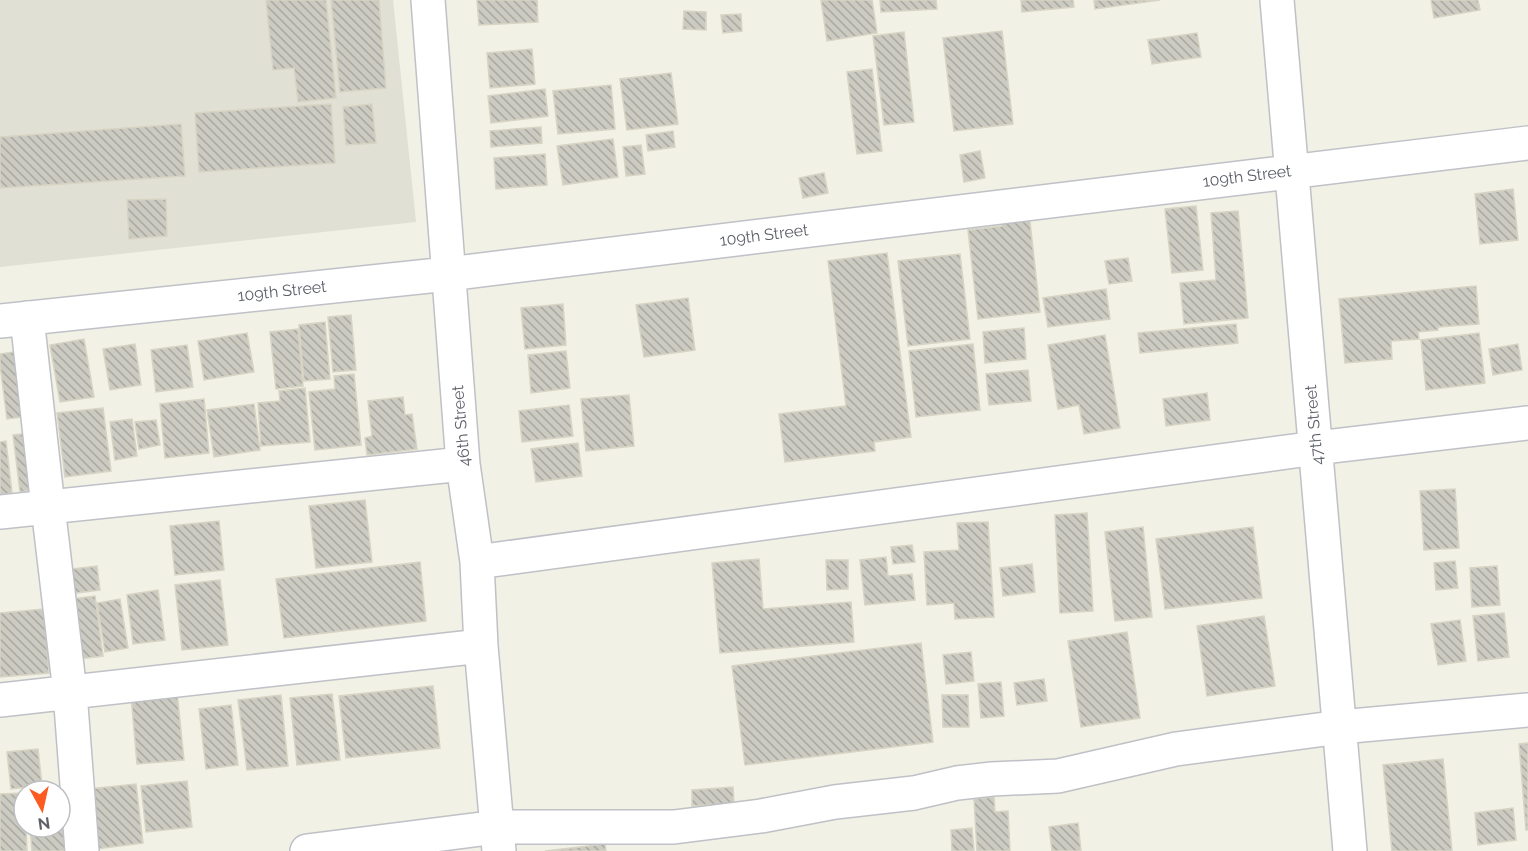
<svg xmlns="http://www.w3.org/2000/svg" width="1528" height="851" viewBox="0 0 1528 851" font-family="Raleway,sans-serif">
  <defs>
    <pattern id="building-back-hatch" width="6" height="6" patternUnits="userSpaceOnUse" patternTransform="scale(1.5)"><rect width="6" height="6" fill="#cccbc2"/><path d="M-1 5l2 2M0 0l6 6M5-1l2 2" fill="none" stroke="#a9a8a1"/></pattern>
  </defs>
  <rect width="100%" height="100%" fill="#f1f1e5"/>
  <!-- education -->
  <path fill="#e1e0d4" d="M0 0H393L416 222 0 267Z"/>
  <!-- building -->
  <path fill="url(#building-back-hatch)" stroke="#d7d4c3" stroke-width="1.5" d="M266 0H326L336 98 298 102 294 68 273 70Z
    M331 0H379L386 88 340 92Z
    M477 0H537L538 22 479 25Z
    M821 0H872L877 33 827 41Z
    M880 0H936L937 9 881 12Z
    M1021 0H1073L1074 7 1022 12Z
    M1094 0H1160L1095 9Z
    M1431 0H1478L1480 10 1434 18Z
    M684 11 706 12V30L683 29Z
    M741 14 742 31 723 33 721 15Z
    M1002 31 1013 124 954 131 943 38Z
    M904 32 914 122 884 125 873 36Z
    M1197 33 1201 57 1152 64 1148 40Z
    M532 49 535 84 490 88 487 53Z
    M872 69 882 151 857 154 847 72Z
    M671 73 678 124 627 130 620 79Z
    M611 85 615 129 558 134 553 91Z
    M545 89 548 116 491 123 488 96Z
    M331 104 335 163 199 172 195 113Z
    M372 104 376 143 346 145 343 107Z
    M181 124 185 176 0 188V137Z
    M541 127 542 143 491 147 490 131Z
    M673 131 675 147 648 151 646 135Z
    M613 139 618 177 563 185 557 146Z
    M641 145 645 174 626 176 623 147Z
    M980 151 985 178 964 182 960 155Z
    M545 154 547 185 496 189 494 158Z
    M824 173 828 193 803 198 799 178Z
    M1513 189 1518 240 1480 244 1475 194Z
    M166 199 167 236 129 239 127 200Z
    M1196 206 1203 270 1172 273 1165 209Z
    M1238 211 1248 318 1184 324 1180 283 1216 280 1211 213Z
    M1029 213 1040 312 978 319 968 230 1002 226 1000 217Z
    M887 253 911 437 874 442 875 451 785 462 779 414 846 406 828 261Z
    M960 254 970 339 908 346 898 261Z
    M1128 258 1132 281 1109 284 1105 261Z
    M1476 286 1479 324 1438 327V330L1418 332 1419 339 1391 341 1392 359 1345 363 1339 299Z
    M1106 289 1110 319 1048 327 1043 298Z
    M688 298 695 350 644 357 636 305Z
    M563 304 566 345 525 349 521 308Z
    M351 315 356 370 333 372 328 317Z
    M325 322 330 379 304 381 299 325Z
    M1236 324 1238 343 1140 353 1138 333Z
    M1024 328 1026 359 985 363 983 332Z
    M298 329 303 386 276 389 270 332Z
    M247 333 254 372 204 380 198 341Z
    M1479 333 1485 383 1426 390 1421 340Z
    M1105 335 1120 428 1084 434 1079 405 1058 409 1048 345Z
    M84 339 94 397 60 402 50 345Z
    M135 344 141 385 110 390 103 349Z
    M973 344 980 410 916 417 909 351Z
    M1518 344 1522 370 1493 375 1489 349Z
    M187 345 193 387 156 392 151 350Z
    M21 351 29 416 7 419 0 365V354Z
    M566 351 570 388 531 393 528 355Z
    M1028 370 1031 401 989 405 986 374Z
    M354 374 361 445 315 450 309 392 335 389 334 376Z
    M305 388 310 442 261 446 258 403 280 401 279 391Z
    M1207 393 1210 420 1166 426 1163 399Z
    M629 395 634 446 586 451 581 399Z
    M403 397 405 415 412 414 417 449 367 455 365 438 372 436 368 401Z
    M204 399 209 453 165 458 160 404Z
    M254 404 260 450 214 457 207 410Z
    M569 405 573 436 522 442 519 411Z
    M103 408 111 471 65 477 57 413Z
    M132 419 137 456 115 460 110 422Z
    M156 420 160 445 139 449 135 422Z
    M31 433 38 489 20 492 13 435Z
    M6 441 12 493 0 495V442Z
    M578 443 582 476 536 482 531 449Z
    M1455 489 1459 548 1424 550 1420 491Z
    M365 500 372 562 316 568 309 506Z
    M1087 513 1093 611 1060 613 1055 515Z
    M219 521 224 570 175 575 170 526Z
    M988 522 994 617 955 619 954 603 927 605 924 552 959 550 957 523Z
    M1143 527 1152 617 1115 621 1105 532Z
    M1253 527 1262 598 1165 609 1156 539Z
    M912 545 915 562 893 564 891 547Z
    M886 557 888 576 912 574 915 600 865 605 860 560Z
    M759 559 763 609 851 602 854 642 720 653 712 563Z
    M826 560H848V589L827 590Z
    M1455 561 1458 588 1436 590 1434 563Z
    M420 562 426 621 284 638 276 579Z
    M1032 564 1035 592 1003 596 1000 568Z
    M97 566 100 590 69 594 65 570Z
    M1497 566 1500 605 1472 607 1470 568Z
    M220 580 228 645 182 650 175 585Z
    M158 590 165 640 133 644 127 595Z
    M95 596 103 656 79 659 71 599Z
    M120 599 128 648 105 652 97 603Z
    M44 609 49 673 0 677V613Z
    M1504 613 1509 657 1478 661 1473 616Z
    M1264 616 1275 686 1207 696 1197 626Z
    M1460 620 1466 661 1438 665 1431 624Z
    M1127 632 1140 718 1081 727 1068 641Z
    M921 643 933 742 745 765 732 666Z
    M971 652 974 681 946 684 943 655Z
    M1044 679 1047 701 1017 705 1014 683Z
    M1001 682 1004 716 981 718 978 684Z
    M433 686 440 748 346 758 339 696Z
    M177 692 184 760 137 764 131 696Z
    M332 694 340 760 297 765 290 698Z
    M281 695 288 766 247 770 238 700Z
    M942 695H968L969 727H943Z
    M231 705 238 765 206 769 199 709Z
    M1528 743V830H1526L1519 744Z
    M38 749 42 785 11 789 7 752Z
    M1443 759 1452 851H1392L1383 765Z
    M187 781 192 827 146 832 141 786Z
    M136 784 143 843 96 849 89 789Z
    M733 787 734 803 692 806V790Z
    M62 790 66 851H32L30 827H60V791H41Z
    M23 793 24 827H26L27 851H0V794Z
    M994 797 995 812 1008 811 1010 851H977L974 799Z
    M1513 808 1516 840 1478 845 1475 813Z
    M1078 823 1081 851H1052L1049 827Z
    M972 828 974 851H952L951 830Z
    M605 844 606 851H545Z"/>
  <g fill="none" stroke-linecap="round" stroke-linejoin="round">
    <!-- street casing -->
    <g stroke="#bfc1c7" stroke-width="36">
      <path id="street" d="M428 0 463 464 477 562 481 646 499 851
        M1277 0 1350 851
        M27 318 48 507 70 692 82 851
        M0 321 448 274 1528 143
        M0 512 463 464
        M477 562 1316 448 1528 423
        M0 700 481 646
        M307 851 497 827H674L761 816 835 802 914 793 957 783 992 779 1058 776 1176 749 1340 727 1528 710"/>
    </g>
    <!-- street -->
    <use href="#street" stroke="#fff" stroke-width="33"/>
  </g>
  <g text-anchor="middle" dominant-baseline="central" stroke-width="4.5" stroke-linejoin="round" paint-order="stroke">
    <!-- street labels -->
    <g font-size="16" fill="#5d6068" stroke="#fff">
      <text transform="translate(1247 176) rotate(-7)">109th Street</text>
      <text transform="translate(764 235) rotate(-7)">109th Street</text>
      <text transform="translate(282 291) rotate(-6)">109th Street</text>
      <text transform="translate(1314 425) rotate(-95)">47th Street</text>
      <text transform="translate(461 426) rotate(-95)">46th Street</text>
    </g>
  </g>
  <!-- north arrow -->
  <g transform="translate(42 809) rotate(172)"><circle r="28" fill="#ffffff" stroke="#bebfc3" stroke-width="1.5"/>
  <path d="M0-4.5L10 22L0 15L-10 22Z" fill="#fc5c21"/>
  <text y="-9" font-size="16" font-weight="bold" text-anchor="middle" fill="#5d6068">N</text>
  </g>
</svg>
